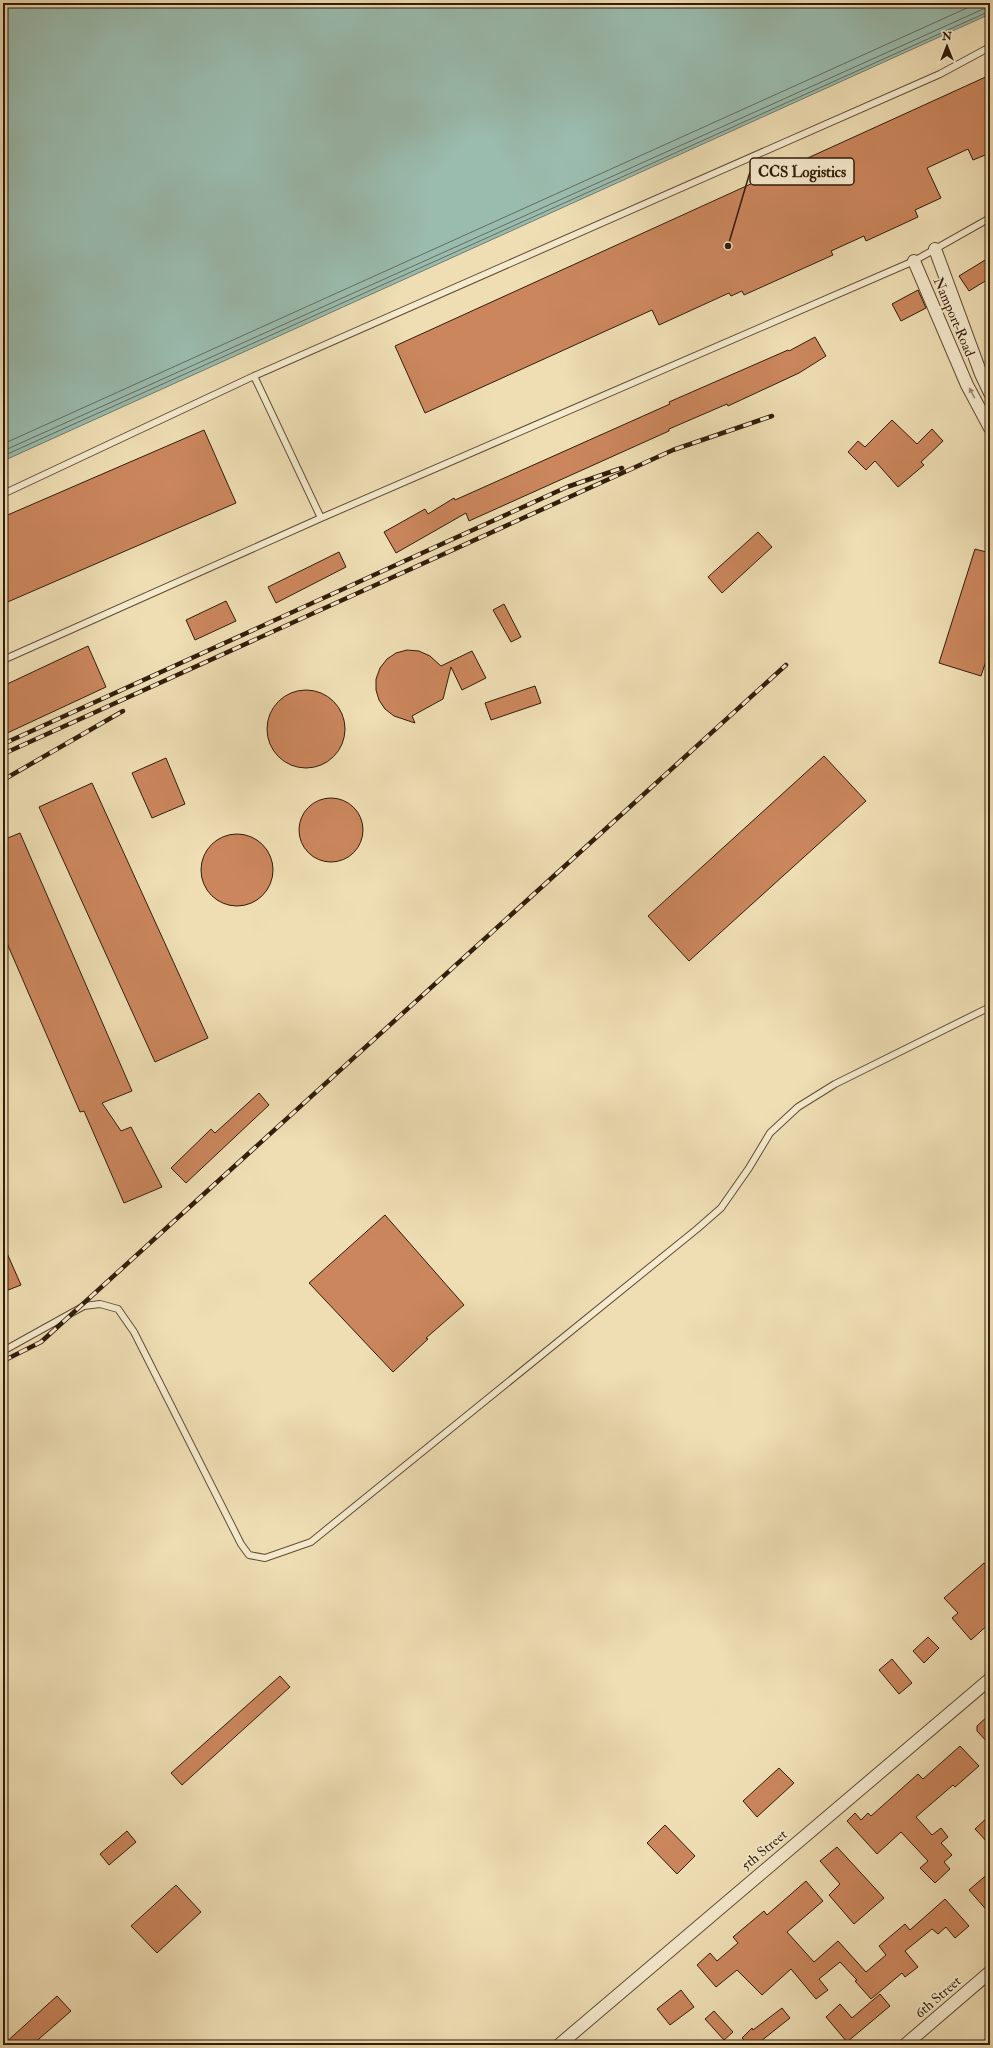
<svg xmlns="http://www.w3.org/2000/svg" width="993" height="2048" viewBox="0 0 993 2048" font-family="'IM FELL Double Pica',serif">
  <rect width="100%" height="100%" fill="#efdeb4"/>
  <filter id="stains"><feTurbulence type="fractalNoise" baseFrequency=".005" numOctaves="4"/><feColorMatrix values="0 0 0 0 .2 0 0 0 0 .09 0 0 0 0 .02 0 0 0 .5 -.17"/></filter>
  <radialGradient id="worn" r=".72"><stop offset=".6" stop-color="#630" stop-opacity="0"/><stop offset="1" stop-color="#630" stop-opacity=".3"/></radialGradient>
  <!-- water -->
  <path fill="#9abcaf" stroke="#707c6d" d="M3 3H990V14L3 461Z"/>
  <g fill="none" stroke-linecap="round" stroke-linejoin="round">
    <!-- shore -->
    <path stroke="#666c5c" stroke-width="1" d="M3 444 978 3
      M3 451 990 6
      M3 456 990 11"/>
  </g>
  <!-- building -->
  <path fill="#cb865d" stroke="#311d09" d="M990 75V153L973 160 968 149 927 168 941 198 915 210 918 217 866 241 864 236 831 251 833 255 744 295 742 291 731 296 729 293 659 325 652 310 425 413 395 346Z
    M990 257V278L969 291 959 276Z
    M918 290 926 308 901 321 892 304Z
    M815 337 826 356 799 373 728 406 727 404 669 429V431L469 521 466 513 396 553 384 532 425 509 428 514 454 498 455 500 670 404 669 402 788 350 789 351Z
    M892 420 917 444 932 429 943 441 921 462 924 465 898 487 875 461 866 470 848 452 858 441 865 447Z
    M204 430 236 503 3 604V517Z
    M758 532 772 547 722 593 708 577Z
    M975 549 990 553V649L981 676 939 663Z
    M339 552 346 567 276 603 268 587Z
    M226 601 236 621 195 640 186 620Z
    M504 604 521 637 511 642 493 610Z
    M88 646 106 687 3 735V686Z
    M407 650 419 651 430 656 441 666 472 651 486 678 462 690 451 667 443 699 412 716 415 723 394 716 385 709 379 700 376 690V679L380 668 387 659 396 653Z
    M535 686 541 703 491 720 485 703Z
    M267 729a39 39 0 1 1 78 0a39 39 0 1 1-78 0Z
    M824 756 866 801 689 961 648 916Z
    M166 758 185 804 152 818 132 773Z
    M92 783 208 1038 155 1062 39 807Z
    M299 830a32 32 0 1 1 64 0a32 32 0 1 1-64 0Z
    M20 833 132 1091 102 1103 121 1131 131 1127 162 1187 124 1203 84 1111 80 1112 3 934V840Z
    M201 870a36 36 0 1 1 72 0a36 36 0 1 1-72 0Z
    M259 1093 269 1105 186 1183 171 1168 211 1129 215 1133Z
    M385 1215 464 1305 426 1338 428 1339 393 1372 309 1283Z
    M3 1244 21 1285 3 1292Z
    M984 1563 990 1570V1623L971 1640 952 1618 958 1613 944 1598Z
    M928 1637 939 1648 924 1663 913 1651Z
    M892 1659 912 1683 899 1694 879 1670Z
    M280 1676 290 1687 182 1785 171 1773Z
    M990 1714V1745L977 1731V1726Z
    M960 1746 979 1766 955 1787 953 1785 916 1817 932 1835 941 1828 948 1837 941 1843 952 1855 944 1862 950 1869 935 1883 920 1868 928 1861 901 1832 877 1854 847 1821 855 1813 861 1820 868 1813 871 1816 918 1774 923 1779Z
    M779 1768 794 1783 757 1817 743 1801Z
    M990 1815V1845L975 1829Z
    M665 1825 695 1856 677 1874 647 1843Z
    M127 1831 136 1842 109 1865 100 1854Z
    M837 1847 884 1898 854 1924 829 1895 840 1884 820 1861Z
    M990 1872V1914L969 1890Z
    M806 1881 823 1901 787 1932 814 1962 838 1941 866 1972 886 1955 879 1946 905 1924 910 1930 945 1899 969 1926 955 1938 946 1927 938 1934 932 1929 905 1951 918 1967 905 1977 902 1973 871 1999 855 1981 857 1980 840 1962 819 1979 828 1990 816 1999 791 1969 762 1995 737 1970 716 1987 697 1965 710 1953 717 1961 738 1943 733 1937 764 1911 767 1915Z
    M176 1885 201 1912 157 1953 131 1926Z
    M681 1990 694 2007 670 2025 657 2009Z
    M880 1994 890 2006 847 2042 826 2017 840 2004 852 2018Z
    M57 1996 71 2011 32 2045H3Z
    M782 2008 790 2018 756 2045H749L742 2038 752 2028 753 2030Z
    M714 2011 733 2032 724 2040 705 2019Z"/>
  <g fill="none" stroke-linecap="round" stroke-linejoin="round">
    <!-- lane casing -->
    <g stroke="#604d34" stroke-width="8">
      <path id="lane" d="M254 376 321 518
        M3 494 254 376 940 74 990 47
        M3 660 321 518 914 261 990 218
        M3 1351 84 1306 100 1304 118 1309 134 1332 241 1544 249 1555 265 1558 311 1542 697 1229 721 1208 749 1168 770 1133 798 1107 835 1084 990 1007"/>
    </g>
    <!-- street casing -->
    <g stroke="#604d34" stroke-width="14">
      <path id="street" d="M935 249 981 374 990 393
        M914 261 967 385 990 428
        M559 2045 990 1679
        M905 2045 990 1972"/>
    </g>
    <!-- lane -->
    <use href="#lane" stroke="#f5eace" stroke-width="6"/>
    <!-- street -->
    <use href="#street" stroke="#f5eace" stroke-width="12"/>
    <!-- rail casing -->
    <g stroke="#311d09" stroke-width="4.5">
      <path id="rail" d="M3 744 567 487 622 468
        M3 754 673 450 772 416
        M3 780 123 711
        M3 1361 41 1342 786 665"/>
    </g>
    <!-- rail -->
    <use href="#rail" stroke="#f5eace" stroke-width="3" stroke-dasharray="9" stroke-linecap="butt"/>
  </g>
  <!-- one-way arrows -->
  <defs><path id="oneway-solid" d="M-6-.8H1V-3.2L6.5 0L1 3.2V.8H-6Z"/></defs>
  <use fill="#9d8e75" href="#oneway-solid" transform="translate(972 393) rotate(-118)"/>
  <g text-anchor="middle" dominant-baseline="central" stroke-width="3" stroke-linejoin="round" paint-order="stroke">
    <!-- street labels -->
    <g font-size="14" fill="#311d09" stroke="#f5eace">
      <text transform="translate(954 317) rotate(67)">Namport Road</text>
      <text transform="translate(764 1850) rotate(-40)">5th Street</text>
      <text transform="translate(938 1997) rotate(-41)">6th Street</text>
    </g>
  </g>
  <!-- callouts -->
  <path fill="none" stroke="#311d09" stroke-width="1.5" d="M728 246L750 172"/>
  <circle fill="#311d09" stroke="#f5eace" stroke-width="1.5" cx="728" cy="246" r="4"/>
  <rect fill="#f5eace" stroke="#311d09" stroke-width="1.5" x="750" y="158" width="104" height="27" rx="4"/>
  <g font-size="15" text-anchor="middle" font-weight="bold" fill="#311d09">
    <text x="802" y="177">CCS Logistics</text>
  </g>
  <!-- margin -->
  <rect width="993" height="2048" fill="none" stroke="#efdeb4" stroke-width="16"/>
  <rect x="4" y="4" width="985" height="2040" fill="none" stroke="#311d09" stroke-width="2"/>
  <rect x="8" y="8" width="977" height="2032" fill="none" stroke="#311d09"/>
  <!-- north arrow -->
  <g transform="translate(947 46)" stroke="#f5eace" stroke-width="3" paint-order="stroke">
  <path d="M0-3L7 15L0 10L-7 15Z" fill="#311d09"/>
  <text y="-6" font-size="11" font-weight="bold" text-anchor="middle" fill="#311d09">N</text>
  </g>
  <rect width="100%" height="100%" filter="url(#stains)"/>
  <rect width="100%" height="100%" fill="url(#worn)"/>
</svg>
